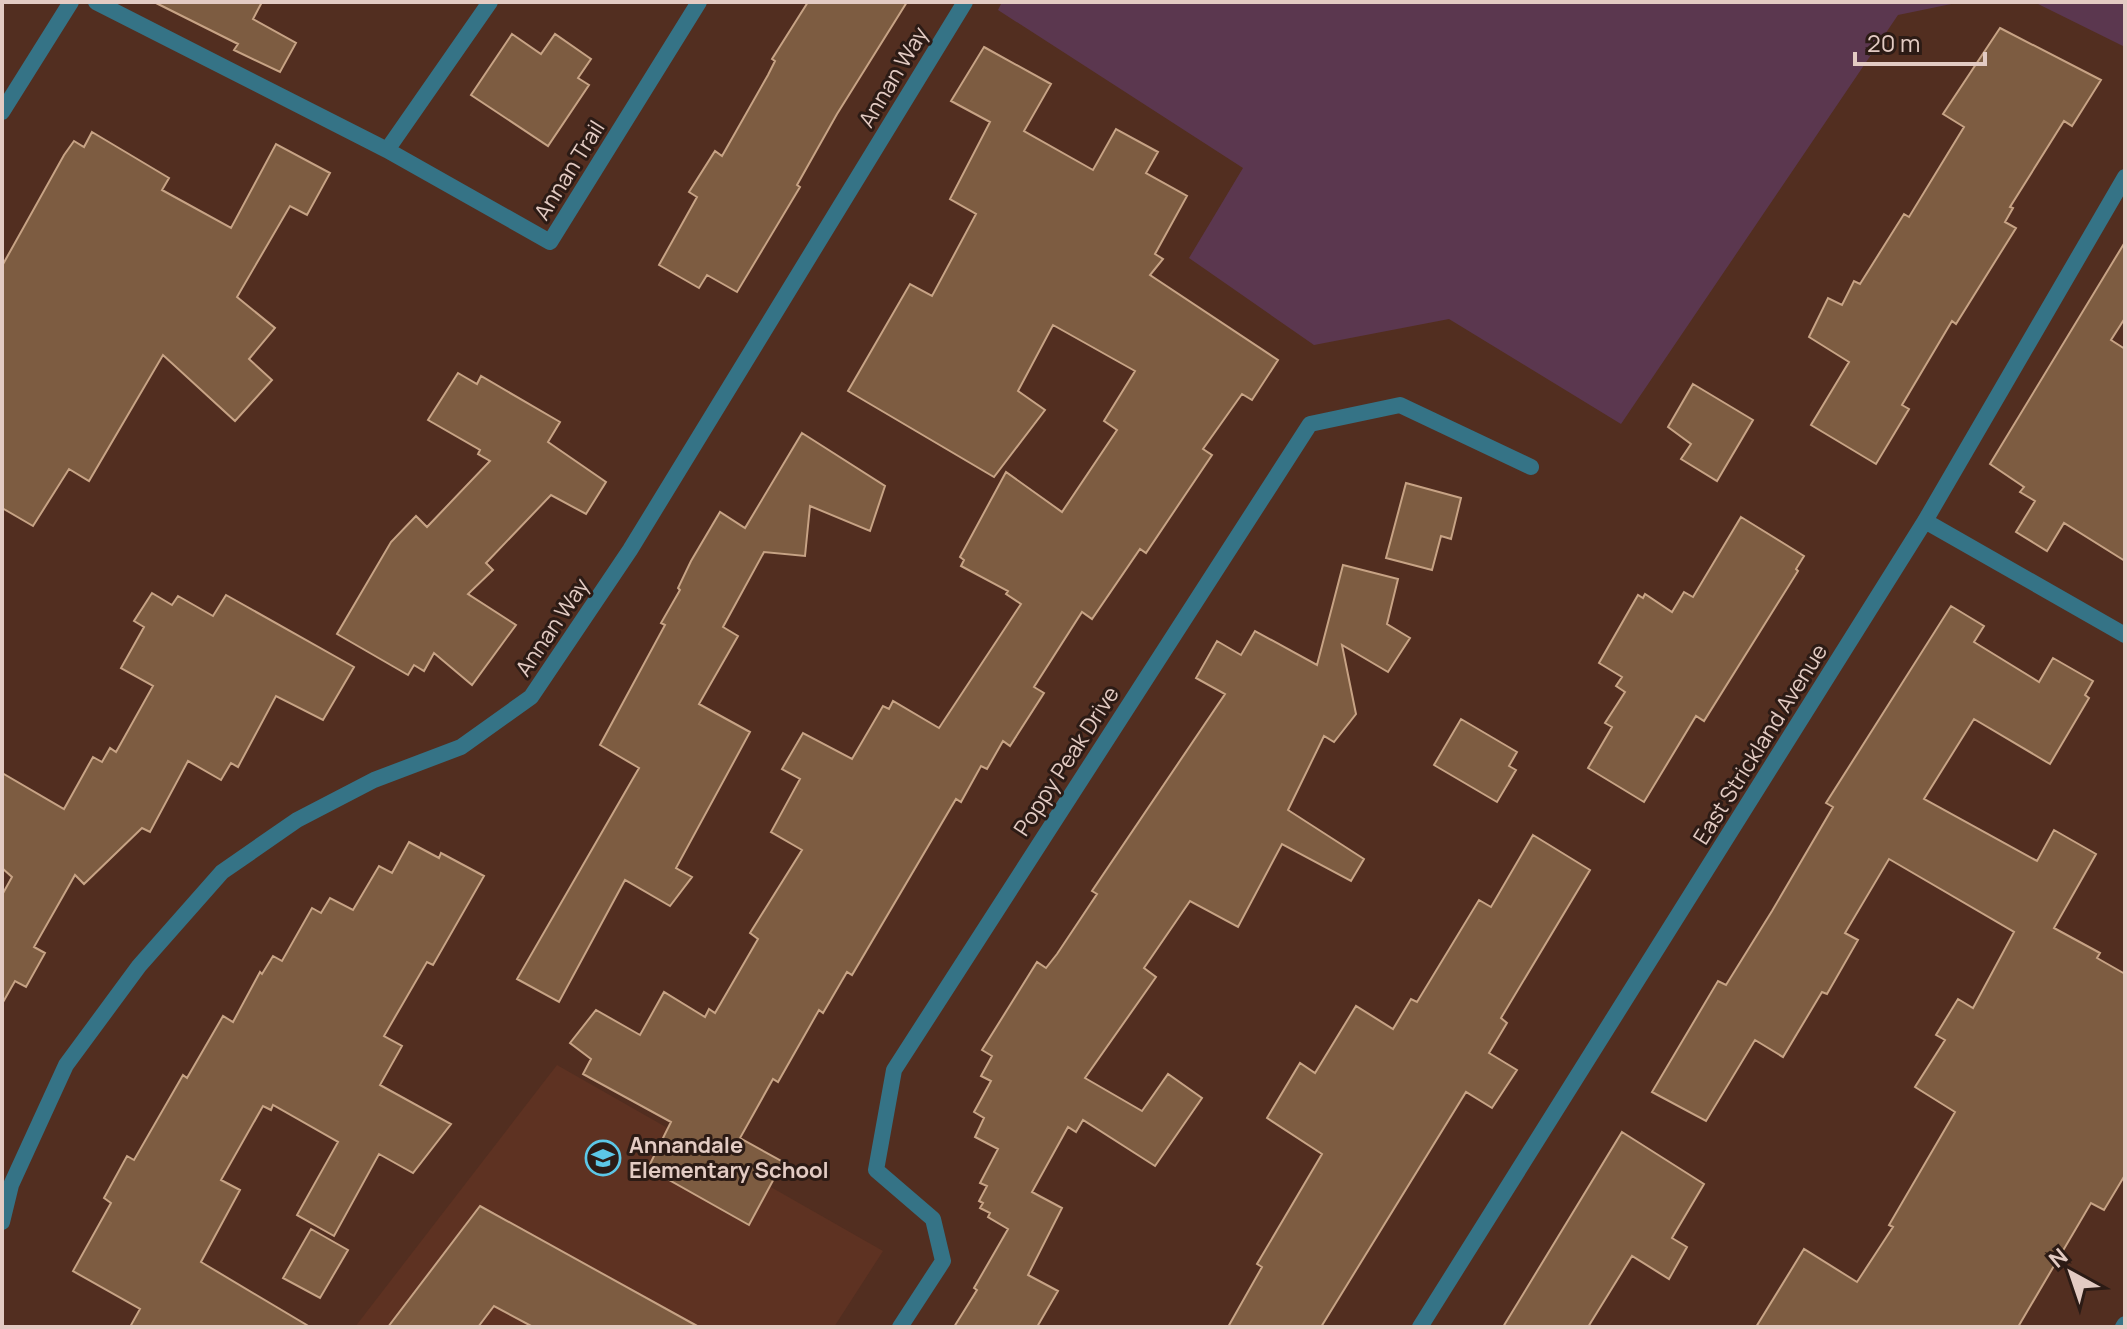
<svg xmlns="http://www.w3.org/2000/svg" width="2127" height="1329" viewBox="0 0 2127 1329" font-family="Manrope,sans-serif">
  <rect width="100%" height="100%" fill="#522e20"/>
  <!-- built -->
  <path fill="#5e3222" d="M557 1065 883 1251 834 1327H355Z"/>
  <!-- green -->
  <path fill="#5b374f" d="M1002 2H1961L1898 15 1621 424 1449 319 1314 345 1189 258 1243 168 998 10Z
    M2034 2H2125V47Z"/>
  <!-- building -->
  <path fill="#7d5c41" stroke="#c7a385" stroke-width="2" d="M154 2H262L253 19 296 43 280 72 234 50 238 44Z
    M808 2H907L837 114 797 185 800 187 737 292 707 275 699 288 659 265 697 197 689 192 715 151 722 156 768 75 775 61 772 59Z
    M2000 28 2101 80 2072 126 2064 121 2010 207 2013 208 2005 222 2016 228 1956 324 1952 321 1902 405 1909 409 1876 464 1811 425 1849 362 1809 337 1828 298 1842 305 1854 281 1860 284 1904 214 1909 217 1964 127 1943 114Z
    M512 34 541 54 555 34 591 59 578 78 589 85 548 146 471 95Z
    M984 47 1051 84 1024 131 1093 170 1116 129 1158 152 1146 173 1187 196 1155 254 1163 259 1150 275 1278 360 1252 400 1242 394 1203 449 1212 455 1146 553 1140 549 1092 619 1082 612 1034 687 1044 693 1010 746 1003 741 987 769 981 766 961 802 956 799 852 975 847 972 823 1013 819 1010 778 1082 773 1079 740 1138 783 1162 749 1225 648 1168 671 1122 583 1074 591 1059 570 1043 596 1010 640 1035 664 992 705 1017 709 1009 715 1013 758 939 750 933 802 850 771 832 800 779 782 769 803 733 852 759 883 706 889 709 893 701 939 728 1021 604 1006 594 1008 591 961 566 964 560 960 557 1006 472 1062 512 1117 430 1104 421 1135 371 1053 325 1018 391 1045 410 994 477 848 391 910 284 932 296 976 214 950 199 990 122 951 101Z
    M92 132 169 178 162 190 231 228 276 144 330 173 307 215 290 206 237 297 275 328 249 359 272 380 235 421 163 355 89 481 69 469 33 526 2 508V266L64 155 74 141 84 147Z
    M2125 242V318L2111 340 2125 349V561L2064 523 2047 551 2016 532 2035 501 2020 492 2024 487 1990 464Z
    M458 373 477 384 481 376 560 422 548 442 606 482 586 514 551 495 486 563 493 570 468 594 516 625 472 685 434 653 424 671 414 665 408 675 337 634 391 542 416 516 427 527 490 461 478 454 480 450 428 420Z
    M1693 384 1753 420 1717 481 1681 459 1691 444 1668 427Z
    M802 433 885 486 870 531 810 506 805 556 764 552 723 627 738 636 699 704 750 732 676 868 692 877 670 906 625 880 559 1002 517 979 639 768 600 745 665 625 661 623 680 590 678 588 691 561 720 512 745 528Z
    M1406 483 1461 498 1451 539 1441 536 1432 570 1386 558Z
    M1741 517 1804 556 1796 569 1798 571 1704 721 1696 716 1644 802 1588 768 1612 727 1605 723 1625 692 1616 686 1622 677 1599 663 1638 595 1643 598 1645 594 1672 612 1684 592 1693 597Z
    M1343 565 1398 579 1387 624 1410 638 1388 672 1342 645 1356 714 1334 742 1324 736 1288 810 1364 859 1351 881 1282 844 1238 927 1190 901 1144 968 1156 977 1085 1078 1142 1111 1168 1074 1202 1098 1155 1166 1083 1120 1076 1132 1068 1127 1032 1192 1062 1208 1028 1275 1058 1291 1037 1327H954L977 1290 974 1288 1008 1229 988 1217 990 1213 980 1208 983 1203 979 1201 987 1186 980 1183 998 1149 975 1137 984 1118 974 1112 991 1081 981 1076 992 1056 982 1050 1037 962 1046 968 1057 954 1097 894 1092 891 1225 694 1196 678 1217 641 1241 655 1255 631 1317 665Z
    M152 593 172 605 178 596 213 616 226 595 354 667 323 720 276 696 238 767 231 763 221 780 188 761 150 832 142 828 84 884 75 875 34 947 45 953 26 987 15 981 2 1004V895L12 877 2 868V773L64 809 93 757 102 762 110 748 116 752 153 686 121 668 144 627 134 621Z
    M1951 606 1984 626 1974 642 2039 682 2053 658 2093 681 2085 695 2089 698 2050 764 1974 719 1924 799 2037 861 2054 830 2096 854 2054 928 2100 953 2097 958 2125 974V1175L2104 1210 2091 1203 2018 1327H1756L1804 1249 1857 1282 1893 1227 1889 1225 1955 1112 1915 1087 1945 1040 1936 1035 1958 999 1973 1008 2014 932 1889 859 1845 933 1858 940 1827 994 1822 992 1783 1057 1755 1040 1706 1121 1652 1092 1718 981 1726 985 1772 911 1833 807 1826 803Z
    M1461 719 1517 752 1509 766 1516 770 1497 802 1434 765Z
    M1533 835 1590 870 1501 1018 1507 1023 1489 1053 1517 1070 1492 1108 1466 1092 1321 1327H1228L1262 1267 1257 1264 1322 1154 1267 1118 1300 1063 1315 1073 1356 1006 1393 1029 1411 999 1417 1002 1479 900 1491 907Z
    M409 842 439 858 441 853 484 876 433 965 427 962 384 1036 402 1046 380 1085 451 1124 413 1173 379 1154 334 1236 297 1215 338 1142 273 1105 271 1110 263 1106 221 1180 240 1190 201 1262 310 1327H130L140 1309 73 1271 111 1203 104 1198 127 1156 134 1160 183 1075 187 1078 223 1016 233 1022 260 972 262 974 273 956 282 961 312 908 321 913 330 898 353 910 379 866 392 873Z
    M1622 1132 1704 1184 1672 1238 1687 1247 1669 1279 1632 1256 1588 1327H1503Z
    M480 1206 699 1327H533L494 1306 478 1327H388Z
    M311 1229 348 1250 320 1298 283 1278Z"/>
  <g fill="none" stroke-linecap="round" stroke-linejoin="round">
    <!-- street -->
    <path stroke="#357386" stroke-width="16" d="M96 2 387 150 490 2
      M2 112 71 2
      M387 150 550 242 699 2
      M1925 521 2125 635
      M2 1222 11 1185 66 1065 139 966 222 872 297 820 374 780 461 747 531 697 630 550 965 2
      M900 1327 943 1261 933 1219 876 1170 894 1070 1310 424 1400 405 1531 467
      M1420 1327 1925 521 2125 177
      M2123 1327 2125 1324"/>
  </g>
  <!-- icons -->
  <defs>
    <g id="school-ring" transform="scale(1.8)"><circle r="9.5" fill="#2c1b15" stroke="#5cc7e7" stroke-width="1.5"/><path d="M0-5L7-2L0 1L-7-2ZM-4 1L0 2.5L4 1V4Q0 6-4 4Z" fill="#5cc7e7"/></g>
  </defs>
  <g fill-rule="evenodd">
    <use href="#school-ring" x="603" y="1158"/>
  </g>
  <g text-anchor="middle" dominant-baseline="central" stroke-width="6" stroke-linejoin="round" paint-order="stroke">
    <!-- street labels -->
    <g font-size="22" fill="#e3cbc3" stroke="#2c1b15">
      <text transform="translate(893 77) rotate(-59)">Annan Way</text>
      <text transform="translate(569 170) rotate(-58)">Annan Trail</text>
      <text transform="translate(552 627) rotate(-56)">Annan Way</text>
      <text transform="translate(1760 744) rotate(-58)">East Strickland Avenue</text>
      <text transform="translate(1066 761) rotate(-57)">Poppy Peak Drive</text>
    </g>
    <!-- poi labels -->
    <g font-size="22" font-weight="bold" fill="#e3cbc3" stroke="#2c1b15" text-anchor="start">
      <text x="629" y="1145">Annandale<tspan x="629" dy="25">Elementary School</tspan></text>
    </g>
  </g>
  <!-- border -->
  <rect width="2127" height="1329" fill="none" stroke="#e3cbc3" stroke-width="8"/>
  <!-- north arrow -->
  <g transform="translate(2071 1273) rotate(320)" stroke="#2c1b15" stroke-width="6" paint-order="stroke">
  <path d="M0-6L14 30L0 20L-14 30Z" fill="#e3cbc3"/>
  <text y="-12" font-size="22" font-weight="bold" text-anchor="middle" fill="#e3cbc3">N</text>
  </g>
  <!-- scale -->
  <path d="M1855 52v12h130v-12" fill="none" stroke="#e3cbc3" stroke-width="4"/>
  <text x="1867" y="52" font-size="24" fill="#e3cbc3" stroke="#2c1b15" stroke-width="6" paint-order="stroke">20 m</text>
</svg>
